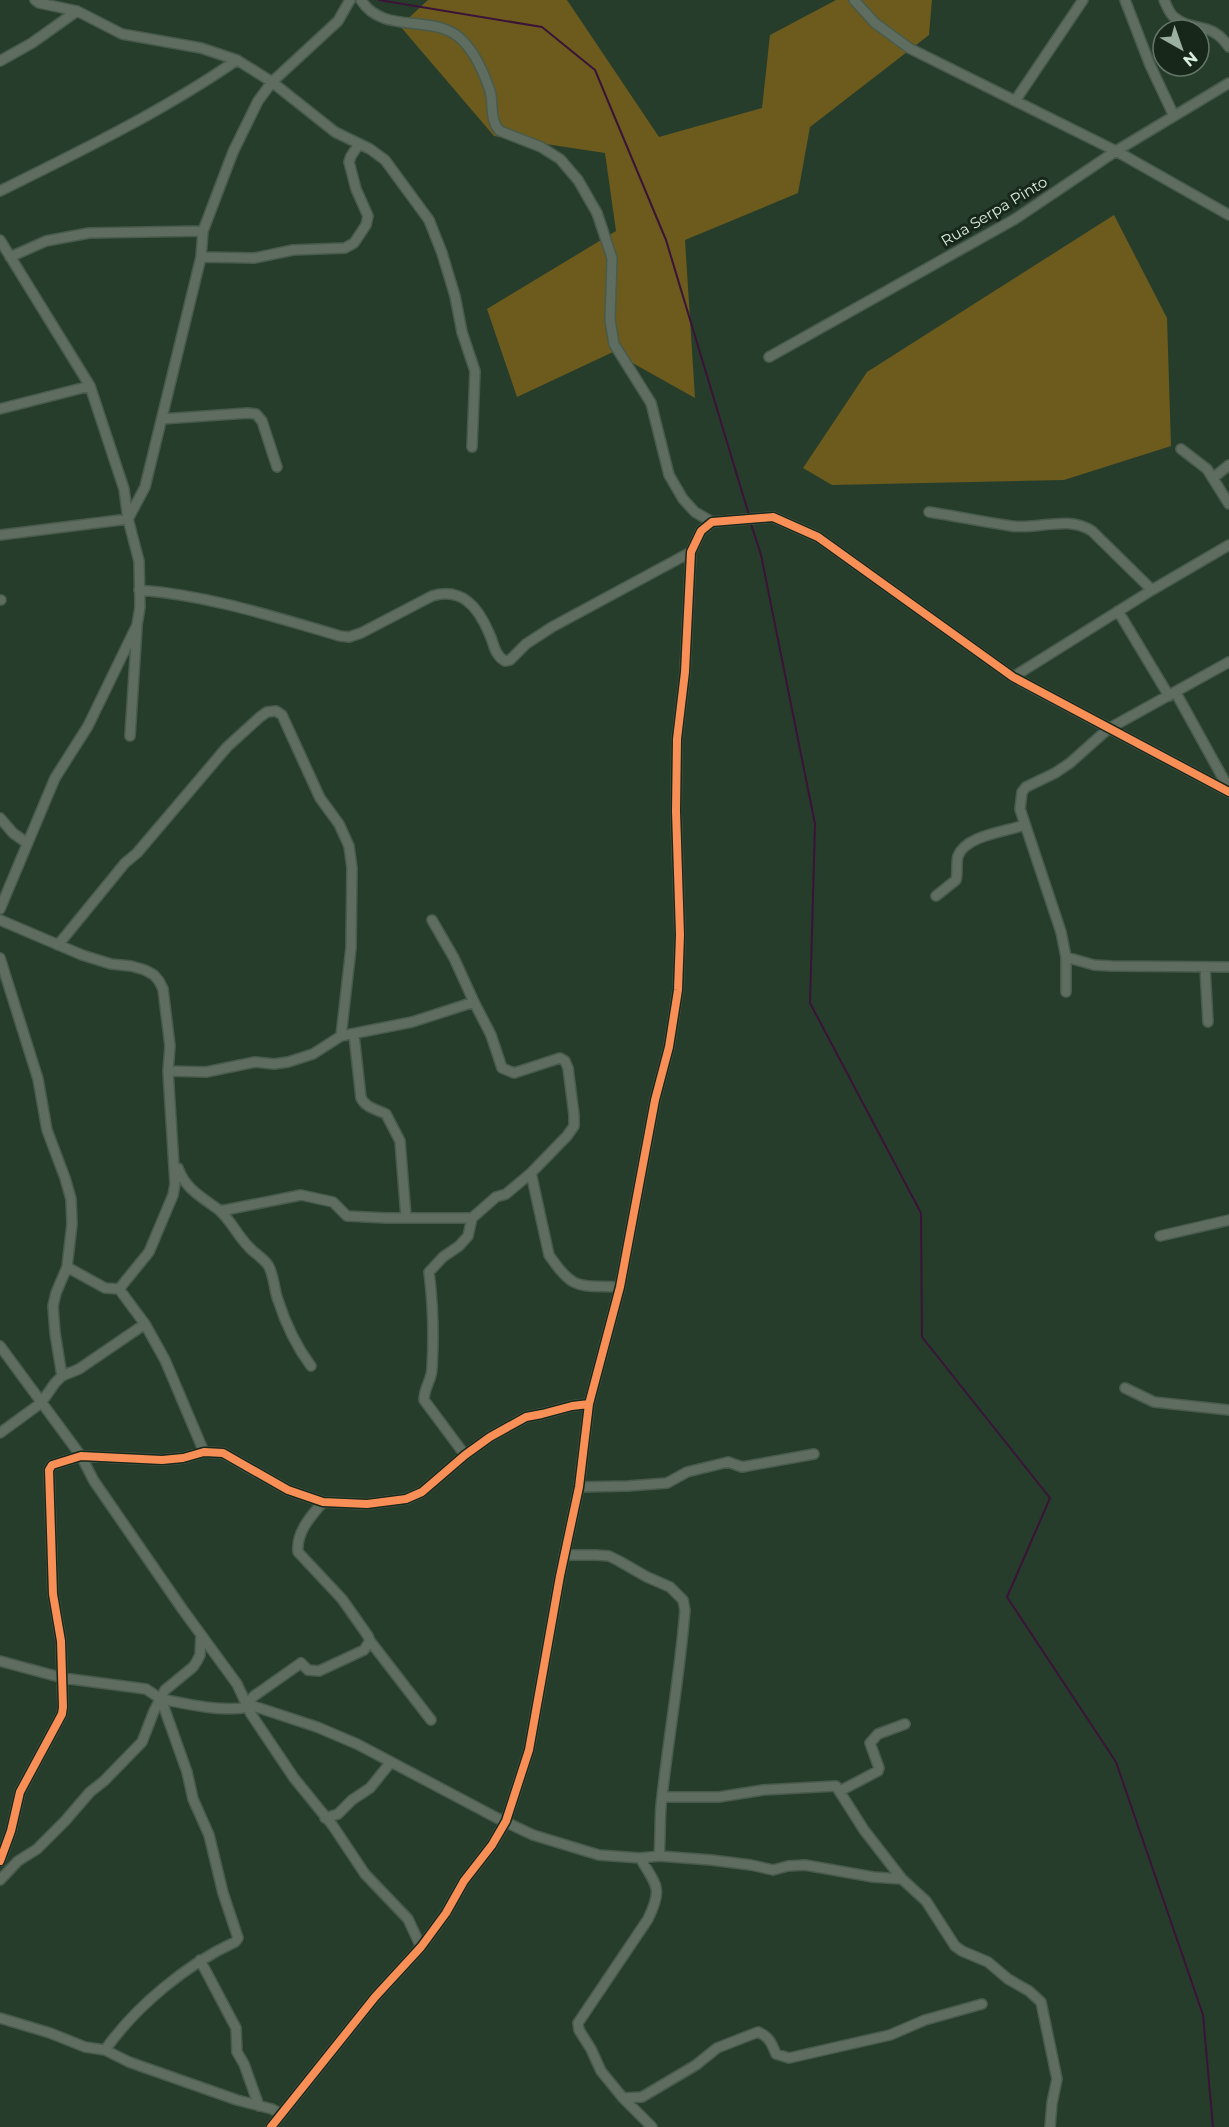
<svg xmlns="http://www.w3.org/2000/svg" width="1229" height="2127" viewBox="0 0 1229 2127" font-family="Montserrat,sans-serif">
  <rect width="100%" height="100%" fill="#273d2c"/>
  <!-- grass -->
  <path fill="#6c5b1d" d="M428 0H567L659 137 762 108 770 35 836 0H932L929 35 810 127 798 193 685 240 695 398 613 352 517 397 487 309 616 231 605 153 494 136 400 26Z
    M1114 215 1167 318 1171 446 1064 480 832 485 803 468 867 372Z"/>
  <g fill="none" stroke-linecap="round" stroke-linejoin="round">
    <!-- stream -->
    <path stroke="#3b1339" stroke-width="2" d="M379 0 542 27 595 70 666 240 749 515
      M750 521 761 555 815 824 810 1003 921 1213 922 1337 1050 1498 1007 1597 1116 1762 1203 2015 1213 2127"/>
    <!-- street casing -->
    <g stroke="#485b4c" stroke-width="12">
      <path id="street" d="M35 0 39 3 77 11 122 34 201 48 237 60 272 82 335 132 370 149 385 160 429 220 442 253 455 296 462 332 475 371 472 447
        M361 0C384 37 437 11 464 42 476 55 485 76 490 91 494 105 489 120 500 131L541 147 560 159 578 180 597 213 612 258 610 320 614 344 651 403 669 475 683 499 695 512 712 522
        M854 0 875 23 909 48 1116 151 1229 215
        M1125 0 1150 65 1174 116
        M1164 0C1167 6 1169 13 1174 17 1193 33 1211 20 1229 47
        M0 61 32 43 77 11
        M1015 101 1083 0
        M0 191C81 151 163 111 237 60
        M0 240 90 386 124 489 128 519 139 561 140 607 137 625 88 726 55 778 0 909
        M10 257 46 241 89 233 203 231
        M201 257 254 258 293 250 345 248 354 243 366 225 368 216 356 189 349 162 351 156 359 144
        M769 357 1015 219 1116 151 1229 83
        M0 409 90 386
        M162 419 248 413 256 414 262 421 277 467
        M1181 449 1207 469 1229 504
        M1213 478 1229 465
        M929 512C956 516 983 522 1011 526 1038 530 1067 515 1092 531L1152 590
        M0 535 128 519 145 487 201 257 203 231 233 152 258 101 272 82 338 21 350 0
        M139 590C207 595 275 617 340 636L349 637 361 633 432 596C462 587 478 607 489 633 494 643 494 655 505 661L510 660 526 644 552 627 691 552
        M0 600H1
        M1118 611 1169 696
        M1013 677 1152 590 1229 545
        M1176 693 1229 789
        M130 736 137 627
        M0 818 13 833 27 843
        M936 896 956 880C958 872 956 863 958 856 966 835 1006 832 1024 825
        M0 920 82 955 111 964 131 966 145 970 154 975 159 981 163 989 170 1046 168 1071 175 1184 173 1195 149 1252 119 1289
        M58 945 125 863 137 853 227 747 260 717 267 712 276 711 282 715 320 798 339 824 349 846 352 868 351 948 341 1036
        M1066 957 1094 965 1111 966 1229 967
        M0 958 38 1079 47 1130 65 1178 71 1199 72 1224 67 1267 56 1293 53 1306 55 1333 62 1376
        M1205 967 1208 1022
        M1066 992V957L1061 932 1020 809 1022 792 1026 787 1055 773 1070 763 1108 729 1229 662
        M354 1035 361 1098C366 1108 376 1109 386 1114L400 1141 406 1217
        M168 1071 206 1072 255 1062 274 1064 288 1062 313 1054 341 1036 412 1022 474 1002 454 958 432 920
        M178 1168C186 1190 202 1197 219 1210 230 1219 237 1235 248 1246 254 1253 263 1258 268 1265 274 1274 274 1290 278 1300 286 1325 296 1346 311 1366
        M531 1173 549 1255C574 1292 579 1285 620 1287
        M220 1211 301 1195 333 1202 347 1216 386 1218H472L496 1197 506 1194 531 1173 567 1136 574 1126V1115L568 1068 565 1061 560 1058 514 1073 502 1068 491 1035 474 1002
        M1160 1236 1229 1220
        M67 1267 105 1288 119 1289
        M119 1289 145 1324 165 1360 204 1452
        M0 1346 81 1456 94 1481 183 1610 237 1684 251 1714 294 1778 333 1826 365 1874 408 1919 421 1947
        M1125 1388 1154 1402 1229 1410
        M0 1433 41 1403 55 1383 62 1376 79 1369 145 1324
        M465 1455 424 1400C424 1387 432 1380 432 1368 434 1336 433 1304 429 1272L443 1257 459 1246 468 1236 472 1218
        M579 1487 628 1486 667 1483 687 1472 728 1462 742 1467 814 1454
        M566 1555H596L609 1556 619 1561 647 1577 670 1587 683 1600 685 1610C680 1673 669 1734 662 1797 659 1817 661 1836 659 1856
        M370 1641 431 1720
        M0 1661 63 1678 146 1689 161 1699 187 1772 193 1799 209 1835 223 1893 238 1938 235 1942C187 1964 136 2006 105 2050
        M161 1699C187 1704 216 1711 243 1708L254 1696 301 1663 308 1670 319 1671 364 1650 370 1641 368 1636 342 1599 298 1552C296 1532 311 1516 323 1502
        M247 1704 317 1727 357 1744 497 1818 533 1835 599 1855 640 1858 659 1856 711 1860 751 1865 773 1870 788 1866 805 1865 873 1877 902 1879
        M840 1791 878 1771 879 1768 870 1743 878 1734 905 1724
        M662 1797H719L763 1790 836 1786 864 1830 902 1879 926 1901 955 1946 962 1951 988 1962 1008 1979 1029 1991 1041 2002 1057 2079 1052 2103 1050 2127
        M325 1818 338 1814 352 1800 370 1788 391 1762
        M640 1858C657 1886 663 1888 648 1919L578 2023 579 2030 591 2049 601 2071 623 2098 652 2127
        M0 1861 11 1831 20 1792 62 1714 63 1707 61 1641 53 1594 49 1470 52 1465 81 1456 162 1460 183 1458 204 1452 223 1453 288 1490 323 1502 367 1504 406 1499 422 1492 465 1455 490 1437 526 1417 542 1414 572 1406 589 1404
        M0 1880 18 1861 37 1849 65 1821 90 1792 104 1781 142 1742 154 1711 165 1690 193 1667 197 1661 200 1655 201 1635
        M200 1960 236 2028 237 2052 244 2064 259 2106
        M0 2018 50 2033 85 2047 105 2050 129 2062 237 2100 272 2109 281 2114
        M623 2098 642 2097 696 2065 717 2048 758 2032C769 2036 772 2044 776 2054L789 2058 890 2035 925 2020 982 2004
        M271 2127 375 1997 421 1947 446 1913 464 1881 492 1845 506 1821 529 1750 560 1576 579 1487 589 1404 620 1287 655 1100 669 1047 678 990 680 935 676 811 677 739 685 672 691 552 701 531 712 522 773 517 818 537 1013 677 1229 792"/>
    </g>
    <!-- street -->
    <use href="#street" stroke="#5e6d60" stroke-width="9"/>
    <!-- cycleway casing -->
    <g stroke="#17271a" stroke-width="11">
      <path id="cycleway" d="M0 1861 11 1831 20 1792 62 1714 63 1707 61 1641 53 1594 49 1470 52 1465 81 1456 162 1460 183 1458 204 1452 223 1453 288 1490 323 1502 367 1504 406 1499 422 1492 465 1455 490 1437 526 1417 542 1414 572 1406 589 1404
        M271 2127 375 1997 421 1947 446 1913 464 1881 492 1845 506 1821 529 1750 560 1576 579 1487 589 1404 620 1287 655 1100 669 1047 678 990 680 935 676 811 677 739 685 672 691 552 701 531 712 522 773 517 818 537 1013 677 1229 792"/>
    </g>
    <!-- cycleway -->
    <use href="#cycleway" stroke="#f78f57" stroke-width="8"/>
  </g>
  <g text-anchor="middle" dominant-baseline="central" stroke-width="6" stroke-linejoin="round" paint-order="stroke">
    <!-- street labels -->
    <g font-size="15" fill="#d9eedc" stroke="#17271a">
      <text transform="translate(994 211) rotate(-31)">Rua Serpa Pinto</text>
    </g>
  </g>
  <!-- north arrow -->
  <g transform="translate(1181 48) rotate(140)"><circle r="28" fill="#17271a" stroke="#657768" stroke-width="1.5"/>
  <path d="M0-4.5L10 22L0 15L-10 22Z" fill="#9bb09e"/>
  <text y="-9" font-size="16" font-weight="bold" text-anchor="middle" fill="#d9eedc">N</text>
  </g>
</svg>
